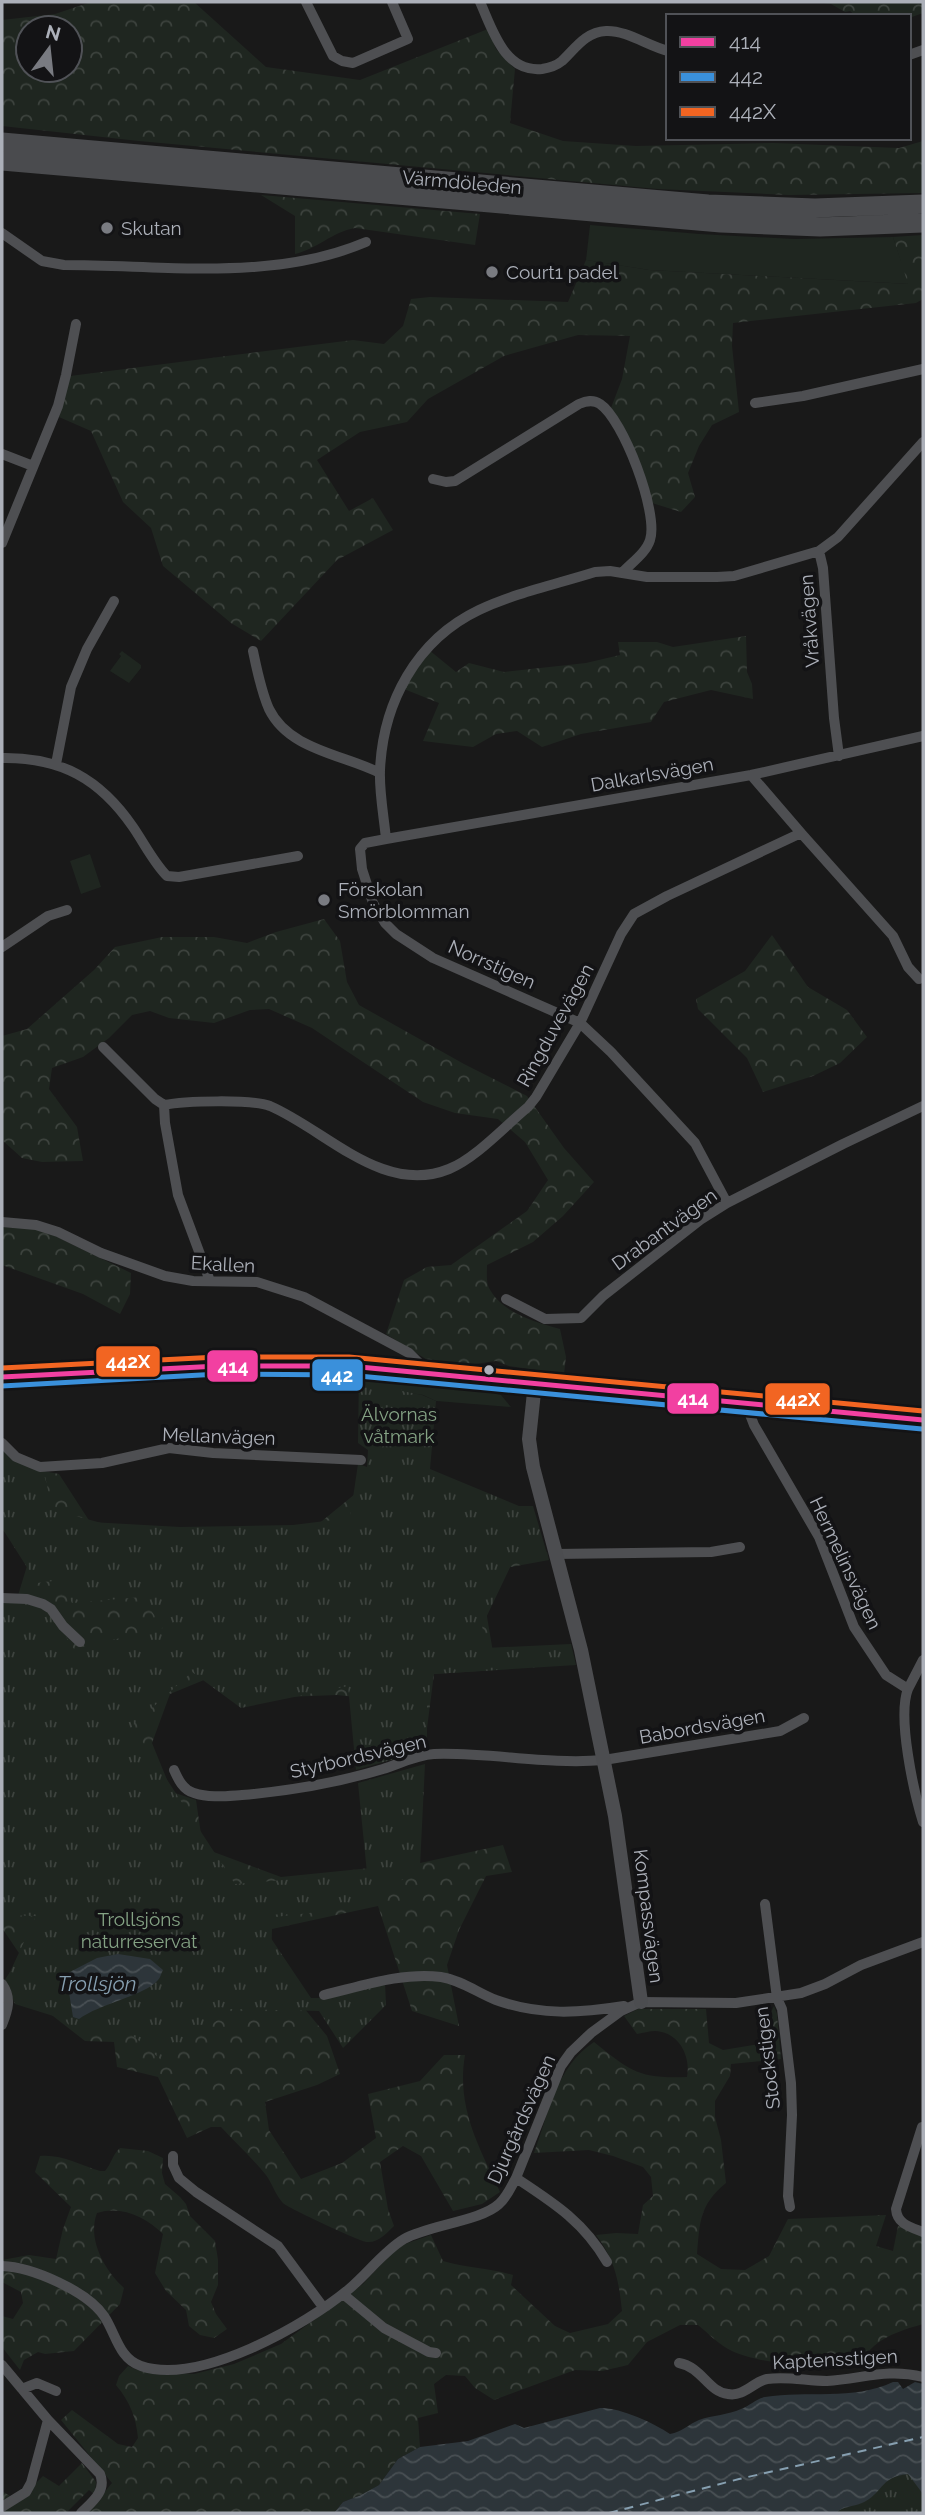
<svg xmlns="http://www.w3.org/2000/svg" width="925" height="2515" viewBox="0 0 925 2515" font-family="Raleway,sans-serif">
  <defs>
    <pattern id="forest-crowns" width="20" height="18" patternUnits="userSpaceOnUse" patternTransform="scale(1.75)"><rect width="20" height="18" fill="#1f2620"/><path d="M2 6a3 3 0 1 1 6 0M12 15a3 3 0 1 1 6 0" fill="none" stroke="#3d433e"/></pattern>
    <pattern id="park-tufts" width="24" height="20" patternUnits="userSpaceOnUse" patternTransform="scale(1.75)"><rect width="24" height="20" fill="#1f2620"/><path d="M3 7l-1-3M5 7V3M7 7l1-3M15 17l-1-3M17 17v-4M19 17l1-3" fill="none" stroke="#3d433e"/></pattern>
    <pattern id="water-waves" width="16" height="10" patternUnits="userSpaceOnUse" patternTransform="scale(1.75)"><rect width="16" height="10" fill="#2d353a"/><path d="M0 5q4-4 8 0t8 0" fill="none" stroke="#495054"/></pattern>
  </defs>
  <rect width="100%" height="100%" fill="#191919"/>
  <!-- grass -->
  <path fill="#1f2620" d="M590 225 700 234 794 239 893 237 909 284 649 270 586 260Z
    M122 651 141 665V668L129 683 110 671 121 656 119 654Z
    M90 854 101 887 81 894 70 861Z
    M362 1376 453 1384 501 1395 511 1407 436 1401 423 1395 384 1389Z"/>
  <!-- forest -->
  <path fill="url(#forest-crowns)" fill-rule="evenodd" d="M91 2H194L266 67 360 80 488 29 496 49 515 69 510 123 563 141 636 146 773 143 899 148 923 141V193L789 195 658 189 139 141 2 126V20L55 14ZM28 28H70V70H28Z
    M817 2H923V13L909 18V16H856L850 11 845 12 831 4Z
    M261 195 480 214 475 245 355 228C332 232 317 249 295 254V216Z
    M923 235V299L916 303 733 323 732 346 739 412 712 425 699 446 688 473 695 497 681 512 652 503 633 449 611 408 622 379 630 336 578 335 504 356 428 399 407 422 360 432 317 460 349 511 373 498 393 530 337 560 261 641 231 623 163 566 151 528 123 502 91 431 59 417 70 376 353 340 384 344 403 326 411 299 430 297 568 302 586 260 649 270 908 284 893 237Z
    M746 636 747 672 752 684 753 699 711 690 664 702 651 722 581 734 542 747 517 731 496 734 473 747 423 741 439 703 404 689 429 650 456 672 469 663 504 672 586 663 620 655 618 642H657L673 647Z
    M324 919 340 941 347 982 359 1005 464 1064 527 1096 564 1148 594 1182 563 1216 533 1242 487 1265C487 1272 486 1282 489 1288 502 1313 535 1322 560 1329L566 1357 564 1374 509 1366 496 1361 460 1366 429 1361 386 1334 404 1280 427 1267 451 1265 527 1211 548 1180 525 1142 498 1119 455 1113 423 1102 312 1028 269 1009 250 1010 214 1023 169 1018 150 1011 132 1015 109 1038 83 1057 52 1068 49 1089 77 1127 83 1161 42 1162 22 1158 2 1140V1036L27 1029 94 970 115 947 162 937H214L247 943 276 932Z
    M772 935 808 987 847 1010 867 1037 840 1063 813 1076 763 1092 747 1058 698 1009 696 999 745 971Z
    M2 1227 35 1229 49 1233 131 1273 130 1294 120 1314 83 1294 2 1265Z
    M2 1448 38 1470 59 1474 90 1522 198 1528 286 1540 322 1521 372 1480 514 1547 547 1552 549 1560 505 1568 484 1599 496 1670 434 1674 426 1736 355 1697 337 1695 258 1698 204 1680 170 1694 152 1743 172 1792 196 1800 203 1848 281 1877 420 1863 503 1845 512 1872 486 1876 459 1930 447 1965 459 2026 412 2011 378 1906 272 1929 271 1968 327 2036 340 2074 317 2085 265 2102 269 2130 301 2179 342 2163 376 2138 368 2094 420 2081 444 2055H465C456 2107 479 2147 500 2192L482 2204 453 2211 421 2156 403 2146 380 2162 388 2209 394 2226C387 2233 378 2243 367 2242 361 2242 286 2207 283 2203 276 2196 272 2183 266 2175 252 2158 236 2143 221 2127H211L187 2138 158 2077 117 2067 114 2042 85 2041 44 2009 23 1959 2 1928V1602H16L27 1566 11 1539 2 1529Z
    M774 2006 777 2014 781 2059 731 2064 730 2076 715 2101V2117L721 2140 726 2183C699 2205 700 2222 697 2254L721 2269 745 2270 769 2256 788 2219 886 2215 876 2246 893 2251 898 2226 923 2234V2324C906 2329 888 2334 874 2346 869 2350 865 2358 859 2361 835 2373 756 2363 732 2351 719 2345 708 2333 698 2325H680L647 2342 628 2365 602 2371 575 2370 494 2400 475 2388 465 2376 446 2375 434 2384 438 2413 418 2418 420 2447 398 2459 379 2485 361 2495 343 2502 334 2513H87L112 2483 61 2420 72 2410 118 2444 132 2447 138 2438C136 2417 130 2402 116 2385L119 2376 128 2366 140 2371 194 2374 234 2364 281 2344 363 2284 391 2254 405 2244 431 2235 443 2261C466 2268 490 2268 513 2275L511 2285 555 2326 570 2333 608 2324 622 2311C619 2282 615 2259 596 2235L616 2233 638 2234 643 2205 653 2196 651 2177 643 2167 613 2156 589 2150 534 2153C549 2113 556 2067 594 2042 630 2071 639 2079 687 2077 691 2056 679 2032 655 2031 649 2031 643 2033 637 2034L624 2016 638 2009H706L709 2043 723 2050 766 2043C771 2031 768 2016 774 2006Z
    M120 2148 148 2151 163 2158 162 2173 165 2184 180 2197 186 2204 190 2216 215 2241 218 2260V2285L211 2302 216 2314 227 2329 214 2338 200 2335 189 2326 186 2310 166 2291 155 2273 163 2234C146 2217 121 2205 97 2213 87 2239 104 2270 124 2288L120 2304 74 2351 45 2354 38 2352 24 2360 20 2370 2 2347V2316L13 2319 23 2303 21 2292 2 2282V2260L29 2255 56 2259 63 2229 71 2207 35 2172 40 2156C61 2154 80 2165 100 2171H105C112 2163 112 2155 120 2148Z
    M82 2463 96 2482 95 2495 89 2490 66 2513H2V2491L18 2501 43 2476 59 2486Z"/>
  <!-- park -->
  <path fill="url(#park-tufts)" d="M359 1372 402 1376V1391L422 1395 436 1401 430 1469 519 1506H533L548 1557 514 1559 482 1626 486 1648 571 1644 576 1665 434 1674 427 1703V1747L422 1751 356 1770 348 1686 241 1708 192 1672 132 1726 235 1884 367 1873 358 1783 425 1764 420 1866 369 1906 258 1919 311 1998H325L385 1983 386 2005 343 2048 319 2011 230 2009 166 2064 131 2034 72 2028 63 2019 15 2004 4 1981 10 1972 36 1916 2 1915V1602C53 1604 47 1608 74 1649L163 1628 142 1597 72 1603 61 1580 37 1583 2 1528V1447L44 1471 51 1505 57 1511 120 1528 293 1525 350 1518 358 1464 367 1467 368 1450 358 1443Z
    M923 2437V2513H793Z"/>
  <!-- water -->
  <path fill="url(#water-waves)" d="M118 1954 150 1959 163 1970C161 1973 161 1977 158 1980 146 1995 99 2004 79 2019L73 2017 66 1974 97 1958Z
    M893 2382H898L903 2389 915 2382 923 2384V2494L908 2474C879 2477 883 2494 862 2503 853 2507 843 2506 836 2513H334L343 2502 361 2495 379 2485 398 2459 420 2447 468 2441 515 2424 524 2428 600 2408C619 2407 654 2423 670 2434 682 2432 689 2424 699 2420 713 2415 728 2415 741 2409 750 2406 755 2399 765 2397 807 2390 853 2401 893 2382Z"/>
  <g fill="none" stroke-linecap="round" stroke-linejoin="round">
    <!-- ferry -->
    <path stroke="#869fb0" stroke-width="2" stroke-dasharray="9 7" stroke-linecap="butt" d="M609 2513 739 2479 923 2437"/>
    <!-- street -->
    <path stroke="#4e4f52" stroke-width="10" d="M306 2 333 56 342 61 353 63 408 39 392 2
      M480 2C492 28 504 73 542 69 549 68 556 66 562 61 575 49 585 32 606 31 626 30 648 46 668 51
      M909 55 923 50
      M2 233 42 261 64 265C164 265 272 282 366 242
      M755 403 803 396 923 369
      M2 454 33 466
      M433 479 446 482 455 481 579 404C586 401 593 399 600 404 623 419 659 513 650 540 646 553 631 563 622 573
      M2 543 58 406 66 375 76 324
      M253 651C257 670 261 691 269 709 289 750 342 754 380 773
      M839 756 834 718 823 568 819 551 838 537 923 442
      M2 758C61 757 100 779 133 827 144 843 154 863 167 876L179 877 298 856
      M56 764 71 687 87 649 114 601
      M751 775 801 833
      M386 839 751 775 923 736
      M2 947 48 916 67 910
      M103 1047 155 1099 164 1105 165 1123 178 1195 210 1281
      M164 1105C184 1101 252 1099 270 1106 326 1130 383 1196 449 1169 476 1158 505 1126 528 1107L536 1097 580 1023 621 934 634 914 667 896 801 833 893 936 908 967 919 979
      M727 1203 695 1143 611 1052 580 1023 433 958 396 934 385 923 373 903 362 869 360 849 365 843 386 839C384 817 379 792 380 770 383 703 416 640 479 610 515 593 557 584 595 572L610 571 647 577H717L734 576 819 551
      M2 1222 36 1225 58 1232 101 1253 165 1276 193 1281 257 1282 304 1297 409 1353 429 1373
      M506 1299 545 1319 581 1318 603 1296 700 1220 727 1203 843 1144 923 1106
      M746 1404 754 1425 819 1537 854 1627 886 1675 908 1689C897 1717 914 1793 923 1822
      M2 1443 16 1457 40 1467 102 1463 169 1448 213 1453 361 1460
      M555 1554 711 1552 740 1547
      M2 1598 27 1599 43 1604 51 1609 63 1626 80 1642
      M908 1689 923 1660
      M174 1770C178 1779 183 1790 194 1793 209 1798 226 1796 242 1795 290 1791 336 1783 383 1769 399 1764 416 1755 434 1754 490 1752 547 1765 604 1760L780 1731 804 1718
      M765 1904 777 1998 782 2009 791 2083 792 2115 788 2196 790 2207
      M2 1984C12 1998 8 2010 2 2025
      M324 1995C362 1986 402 1972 441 1977 461 1980 478 1993 496 2000 540 2016 580 2013 624 2006
      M922 2127 896 2209C897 2224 910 2227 923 2232
      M173 2156V2165L179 2178 196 2192 278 2246 323 2307
      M516 2178C554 2203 584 2222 607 2262
      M2 2266C32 2267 87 2291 104 2316 116 2334 119 2359 141 2366 199 2386 306 2325 349 2289 368 2273 384 2251 404 2239 428 2225 481 2221 499 2204 507 2197 511 2187 516 2178L561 2066 571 2052 591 2033 621 2011 641 2002 736 2003 801 1993 825 1984 861 1965 923 1942
      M343 2294 384 2328 429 2352 436 2353
      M679 2363C702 2367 708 2392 728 2394 744 2397 753 2382 767 2379 787 2376 807 2381 827 2381 862 2379 887 2368 923 2377
      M2 2365 48 2420 100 2474C107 2491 92 2502 81 2513
      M22 2389 37 2383 56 2391
      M2 2507 26 2492 31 2483 48 2420"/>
    <!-- secondary -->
    <path stroke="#4c4d50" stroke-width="14" d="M2 1377C118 1371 233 1361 349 1366L923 1420
      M535 1383 529 1439 533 1467 581 1650 615 1816 641 2002"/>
    <!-- highway -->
    <path stroke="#4a4b4e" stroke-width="19" d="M2 142 708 204 815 208 923 204
      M2 161 721 223 820 227 923 223"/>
    <!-- bus-1 casing -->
    <g stroke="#131315" stroke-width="10">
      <path id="bus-1" d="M2 1377 219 1366H349L923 1420"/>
    </g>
    <!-- bus-2 casing -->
    <g stroke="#131315" stroke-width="10">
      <path id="bus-2" d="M2 1386 219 1374 348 1375 922 1429"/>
    </g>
    <!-- bus-3 casing -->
    <g stroke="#131315" stroke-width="10">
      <path id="bus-3" d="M2 1368 218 1357H349L923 1411"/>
    </g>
    <!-- bus-1 -->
    <use href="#bus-1" stroke="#f240a1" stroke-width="5"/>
    <!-- bus-2 -->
    <use href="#bus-2" stroke="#3a90db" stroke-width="5"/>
    <!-- bus-3 -->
    <use href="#bus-3" stroke="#f26522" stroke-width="5"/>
  </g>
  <!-- markers -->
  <g fill="#797b81" stroke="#131315" stroke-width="2.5">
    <circle cx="107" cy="228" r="7"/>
    <circle cx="492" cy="272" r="7"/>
    <circle cx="324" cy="900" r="7"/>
  </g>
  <circle fill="#acb0b9" stroke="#131315" stroke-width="2.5" cx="489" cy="1370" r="6"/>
  <g text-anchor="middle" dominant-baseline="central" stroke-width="7" stroke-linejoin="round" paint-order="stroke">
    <!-- street labels -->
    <g font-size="19" fill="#acb0b9" stroke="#131315">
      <text transform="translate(462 182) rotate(5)">Värmdöleden</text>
      <text transform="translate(809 621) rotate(-94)">Vråkvägen</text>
      <text transform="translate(652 774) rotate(-10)">Dalkarlsvägen</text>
      <text transform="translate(492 964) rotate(24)">Norrstigen</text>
      <text transform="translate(555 1025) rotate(-61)">Ringduvevägen</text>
      <text transform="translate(664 1229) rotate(-36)">Drabantvägen</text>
      <text transform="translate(223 1264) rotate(3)">Ekallen</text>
      <text transform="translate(219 1436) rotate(2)">Mellanvägen</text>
      <text transform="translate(846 1563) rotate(65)">Hermelinsvägen</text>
      <text transform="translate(702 1726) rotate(-10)">Babordsvägen</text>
      <text transform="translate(358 1756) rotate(-13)">Styrbordsvägen</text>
      <text transform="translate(649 1916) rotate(83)">Kompassvägen</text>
      <text transform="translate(767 2058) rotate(-97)">Stockstigen</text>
      <text transform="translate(521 2119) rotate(-66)">Djurgårdsvägen</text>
      <text transform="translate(835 2359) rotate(-3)">Kaptensstigen</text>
    </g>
    <!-- poi labels -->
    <g font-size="19" fill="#acb0b9" stroke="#131315" text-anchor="start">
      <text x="121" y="228">Skutan</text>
      <text x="506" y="272">Court1 padel</text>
      <text x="338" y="889">Förskolan<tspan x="338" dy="22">Smörblomman</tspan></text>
    </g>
    <!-- park labels -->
    <g font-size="19" fill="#84a284" stroke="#131315">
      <text x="399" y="1414">Älvornas<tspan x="399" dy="22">våtmark</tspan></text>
      <text x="139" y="1919">Trollsjöns<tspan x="139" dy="22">naturreservat</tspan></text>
    </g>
    <!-- water labels -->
    <g font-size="21" font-style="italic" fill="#869fb0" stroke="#131315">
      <text x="97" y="1983">Trollsjön</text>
    </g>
  </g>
  <g stroke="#131315" stroke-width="2.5">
    <rect x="95" y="1345" width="66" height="33" rx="7" fill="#f26522"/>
    <rect x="206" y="1349" width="53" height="34" rx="7" fill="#f240a1"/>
    <rect x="311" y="1358" width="53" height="34" rx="7" fill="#3a90db"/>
    <rect x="666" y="1382" width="54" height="33" rx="7" fill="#f240a1"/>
    <rect x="764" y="1382" width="67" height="34" rx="7" fill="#f26522"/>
  </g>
  <g font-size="19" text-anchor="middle" font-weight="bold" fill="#fff">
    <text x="128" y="1368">442X</text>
    <text x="233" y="1373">414</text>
    <text x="337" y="1382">442</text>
    <text x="693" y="1405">414</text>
    <text x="798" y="1406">442X</text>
  </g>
  <!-- border -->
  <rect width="925" height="2515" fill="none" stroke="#acb0b9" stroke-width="7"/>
  <!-- legend -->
  <rect x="666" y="14" width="245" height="126" fill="#131315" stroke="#505257" stroke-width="2"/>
  <rect x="680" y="37" width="35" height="10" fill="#f240a1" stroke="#505257" stroke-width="2"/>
  <text x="729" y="49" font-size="21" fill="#acb0b9">414</text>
  <rect x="680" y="72" width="35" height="10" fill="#3a90db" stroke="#505257" stroke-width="2"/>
  <text x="729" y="84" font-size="21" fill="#acb0b9">442</text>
  <rect x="680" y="107" width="35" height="10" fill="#f26522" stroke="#505257" stroke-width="2"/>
  <text x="729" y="119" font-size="21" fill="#acb0b9">442X</text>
  <!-- north arrow -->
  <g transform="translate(49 49) rotate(15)"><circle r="33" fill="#131315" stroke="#505257" stroke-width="2"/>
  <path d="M0-5L12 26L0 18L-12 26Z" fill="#797b81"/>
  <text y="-10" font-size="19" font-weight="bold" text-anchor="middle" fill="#acb0b9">N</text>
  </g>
</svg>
